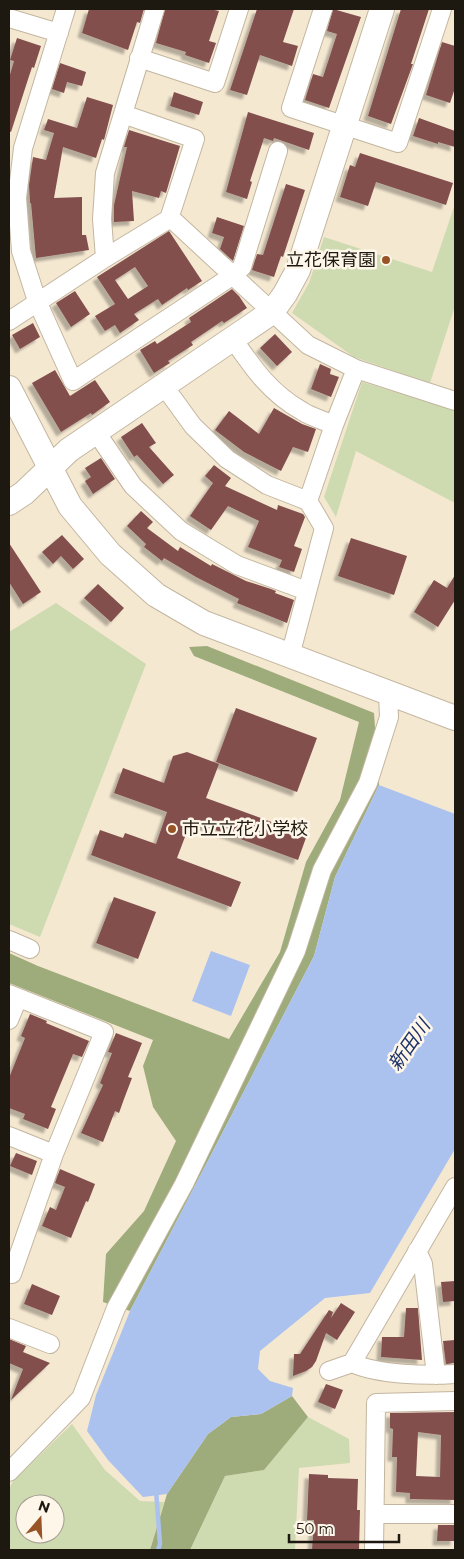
<svg xmlns="http://www.w3.org/2000/svg" width="464" height="1559" viewBox="0 0 464 1559" font-family="Montserrat,'Noto Sans JP',sans-serif">
  <defs>
    <filter id="shadow"><feDropShadow dx="-4.5" dy="4.5" stdDeviation="1" flood-color="#0004"/></filter>
  </defs>
  <rect width="100%" height="100%" fill="#f5e8d1"/>
  <!-- green -->
  <path fill="#cedab0" fill-rule="evenodd" d="M455 204V306L430 383 354 357 292 313 309 283 324 237 432 272Z
    M362 382 455 410V503L356 451 336 517 324 497Z
    M56 603 146 664 40 937 9 924V632Z
    M308 1417 349 1439 350 1463 299 1468 295 1550H190L225 1476 264 1470Z
    M72 1424 105 1470 140 1501 164 1502 150 1550H9V1489L13 1481ZM25 1504H55V1534H25Z"/>
  <!-- forest -->
  <path fill="#9eab7a" d="M207 646 374 713 379 785 335 877 314 956 130 1311 103 1302 106 1254 144 1211 176 1141 153 1107 143 1066 153 1040 9 983V953L38 966 229 1039 280 952 306 862 340 800 359 722 194 656 189 647Z
    M292 1396 308 1417 264 1470 225 1476 190 1550H150L167 1494 208 1434 231 1417 261 1414Z"/>
  <!-- water -->
  <path fill="#abc1ee" d="M379 785 455 814V1149L370 1293 325 1298 260 1351 258 1369 270 1381 293 1388 292 1396 261 1414 231 1417 208 1434 167 1494 143 1497 108 1460 87 1431 96 1395 130 1311 314 956 335 877Z
    M211 951 250 965 231 1016 192 1001Z"/>
  <g fill="none" stroke-linecap="round" stroke-linejoin="round">
    <!-- stream -->
    <path stroke="#abc1ee" stroke-width="4.5" d="M156 1490 160 1544 158 1550"/>
  </g>
  <!-- building -->
  <path fill="#824f4e" fill-rule="evenodd" filter="url(#shadow)" d="M89 9H144L140 23 137 22 128 50 82 33Z
    M165 9H210L219 11 209 41 216 43 209 63 185 55 186 52 156 43Z
    M257 9H294L283 42 298 46 292 66 260 55 247 95 230 90Z
    M333 9 361 17 329 108 305 100 313 74 323 77 337 34 327 31Z
    M401 9H429L411 64H413L391 124 368 116Z
    M17 38 41 46 34 68 32 67 11 132 9 131V78L14 61 10 60Z
    M442 42 455 46V88L450 103 426 95Z
    M60 63 86 72 82 86 67 82 64 93 52 89Z
    M174 92 203 102 199 115 170 106Z
    M87 97 113 105 104 140 102 139 96 158 63 147 54 198 82 197V235H86L89 250 36 258 31 203H30L29 185 33 157 46 160 54 133 44 130 48 119 77 128Z
    M248 112 314 133 309 150 274 138 273 141 264 138 250 181 252 182 247 199 226 192Z
    M419 118 455 131V147L438 142V144L413 136Z
    M129 130 180 146 166 193 161 191 159 198 132 191 134 221 114 222V205L127 147H124Z
    M360 153 453 183 446 205 376 182 368 206 340 197 350 165 355 167Z
    M286 184 305 190 283 257 281 256 274 277 252 270 257 254 263 255Z
    M217 217 244 226 233 261 220 249 224 237 212 233Z
    M169 231 202 281 188 290 187 288 162 305 158 299 134 314 139 320 120 333 115 325 105 331 95 316 115 304 97 277ZM135 267 148 286 128 299 115 280Z
    M232 289 239 296 247 308 224 323 222 321 191 342 193 345 168 361 170 363 154 373 140 350 155 341 157 344 191 322 189 318Z
    M75 291 90 314 71 327 56 303Z
    M33 323 40 337 20 349 12 335Z
    M275 334 292 352 277 366 260 348Z
    M320 364 331 369 330 374 339 377 331 397 311 389Z
    M55 370 70 396 95 380 110 402 92 415 91 413 61 432 32 383Z
    M274 408 302 424 316 429 308 452 293 447 281 471 244 452 215 430 229 411 259 434Z
    M142 423 156 443 149 447 174 475 163 484 137 455 134 457 121 437Z
    M101 458 115 479 93 494 85 481 91 477 85 468Z
    M214 465 231 478 225 486 277 510 278 505 303 514 305 517 294 546 302 549 294 572 279 567 282 560 248 547 259 521 228 506 211 530 190 516 213 483 205 476Z
    M141 511 153 522 147 528 178 551 180 547 211 566 212 564 246 581 271 589 276 591 275 593 294 600 287 623 237 603 239 599 196 577 164 558 162 561 144 547 146 544 127 526Z
    M62 535 84 559 73 569 61 556 53 564 42 552Z
    M351 538 407 556 394 595 338 576Z
    M9 543 41 592 23 604 9 582Z
    M455 575V600L438 627 414 612 434 580 447 588Z
    M98 584 124 608 111 622 84 598Z
    M236 708 317 738 297 792 216 762Z
    M187 752 219 764 206 798 307 835 298 860 191 821 177 858 241 882 231 907 91 855 100 830 123 838 125 833 156 844 167 812 114 793 123 768 164 783 173 756Z
    M114 897 156 912 138 959 96 943Z
    M30 1014 47 1021 46 1023 89 1041 82 1057 73 1054 51 1107 56 1109 48 1129 23 1119 25 1114 9 1108V1078L25 1038 21 1036Z
    M116 1033 142 1043 128 1077 132 1078 124 1099 119 1113 115 1111 103 1142 81 1133 103 1085 100 1083 112 1053 108 1052Z
    M16 1153 37 1161 32 1175 10 1166Z
    M60 1169 95 1184 88 1202 86 1201 71 1238 42 1226 50 1207 56 1210 65 1187 55 1183Z
    M455 1281V1301L443 1302 441 1282Z
    M32 1284 60 1296 52 1315 24 1304Z
    M341 1303 355 1312 337 1340 326 1333 316 1361 312 1367 306 1371 293 1376 294 1354H300L329 1310 333 1312 331 1318Z
    M406 1308H418L422 1360 381 1357 382 1337H404Z
    M9 1339 26 1346 23 1352 50 1363 11 1400 23 1369 9 1363Z
    M455 1340V1363L446 1364 443 1341Z
    M326 1384 343 1390 335 1409 318 1402Z
    M455 1412V1500L410 1499V1493L396 1492 397 1457H392L393 1429 390 1428V1413ZM418 1432 441 1435 440 1477 416 1476Z
    M309 1474 328 1475V1478L358 1479 357 1510H360L359 1550H312L314 1520H307Z
    M438 1525H455V1541H437Z"/>
  <g fill="none" stroke-linecap="round" stroke-linejoin="round">
    <!-- street casing -->
    <g stroke="#c3b6a0" stroke-width="20">
      <path id="street" d="M66 9 23 148 17 198 21 251 37 301 73 381 232 276 242 267 278 151
        M323 9 291 108 398 143 442 9
        M9 18 59 33
        M139 58 215 83 239 9
        M123 114 195 139 169 219
        M105 258 102 219 105 173 155 9
        M9 321 105 258 169 219 175 222 308 345 356 369 455 401
        M233 339C253 368 270 393 302 411 311 417 323 420 334 425
        M164 386 193 426 227 459 267 485 308 501 324 528 290 656
        M96 432 133 486 181 531 237 565 307 591
        M308 501 334 425 356 369
        M9 940 30 949
        M9 994 104 1032 54 1154 12 1274
        M9 1020 18 998
        M9 1136 54 1154
        M417 1251 423 1264 436 1375
        M9 1328 50 1344
        M352 1363C379 1375 426 1376 455 1374
        M329 1371 352 1363 455 1187
        M9 1472 81 1398 116 1308 184 1184 296 951 322 870 368 783 389 717 388 693
        M375 1514H455
        M374 1550 376 1403 455 1401"/>
    </g>
    <!-- secondary casing -->
    <g stroke="#c3b6a0" stroke-width="26">
      <path id="secondary" d="M9 388 70 506 110 554 156 595 204 623 455 718
        M9 503 24 493 69 450 272 312 285 294 298 270 382 9"/>
    </g>
    <!-- street -->
    <use href="#street" stroke="#fff" stroke-width="18"/>
    <!-- secondary -->
    <use href="#secondary" stroke="#fff" stroke-width="24"/>
  </g>
  <!-- markers -->
  <g fill="#985426" stroke="#fef6e8" stroke-width="2">
    <circle cx="386" cy="260" r="5"/>
    <circle cx="172" cy="829" r="5"/>
  </g>
  <g text-anchor="middle" dominant-baseline="central" stroke-width="5" stroke-linejoin="round" paint-order="stroke">
    <!-- poi labels -->
    <g font-size="18" fill="#1d1810" stroke="#fef6e8" text-anchor="end">
      <text x="376" y="260">立花保育園</text>
      <text x="182" y="829" text-anchor="start">市立立花小学校</text>
    </g>
    <!-- water labels -->
    <g font-size="19" font-style="italic" fill="#1c3268" stroke="#fef6e8">
      <text transform="translate(409 1045) rotate(-55)">新田川</text>
    </g>
  </g>
  <!-- border -->
  <rect width="464" height="1559" fill="none" stroke="#1d1810" stroke-width="20"/>
  <!-- north arrow -->
  <g transform="translate(40 1519) rotate(19)"><circle r="24" fill="#fef6e8" stroke="#a49d92"/>
  <path d="M0-4L9 19L0 12L-9 19Z" fill="#985426"/>
  <text y="-8" font-size="14" font-weight="bold" text-anchor="middle" fill="#1d1810">N</text>
  </g>
  <!-- scale -->
  <path d="M289 1534v8h110v-8" fill="none" stroke="#1d1810" stroke-width="2.5"/>
  <text x="296" y="1534" font-size="15" fill="#1d1810" stroke="#fef6e8" stroke-width="4" paint-order="stroke">50 m</text>
</svg>
